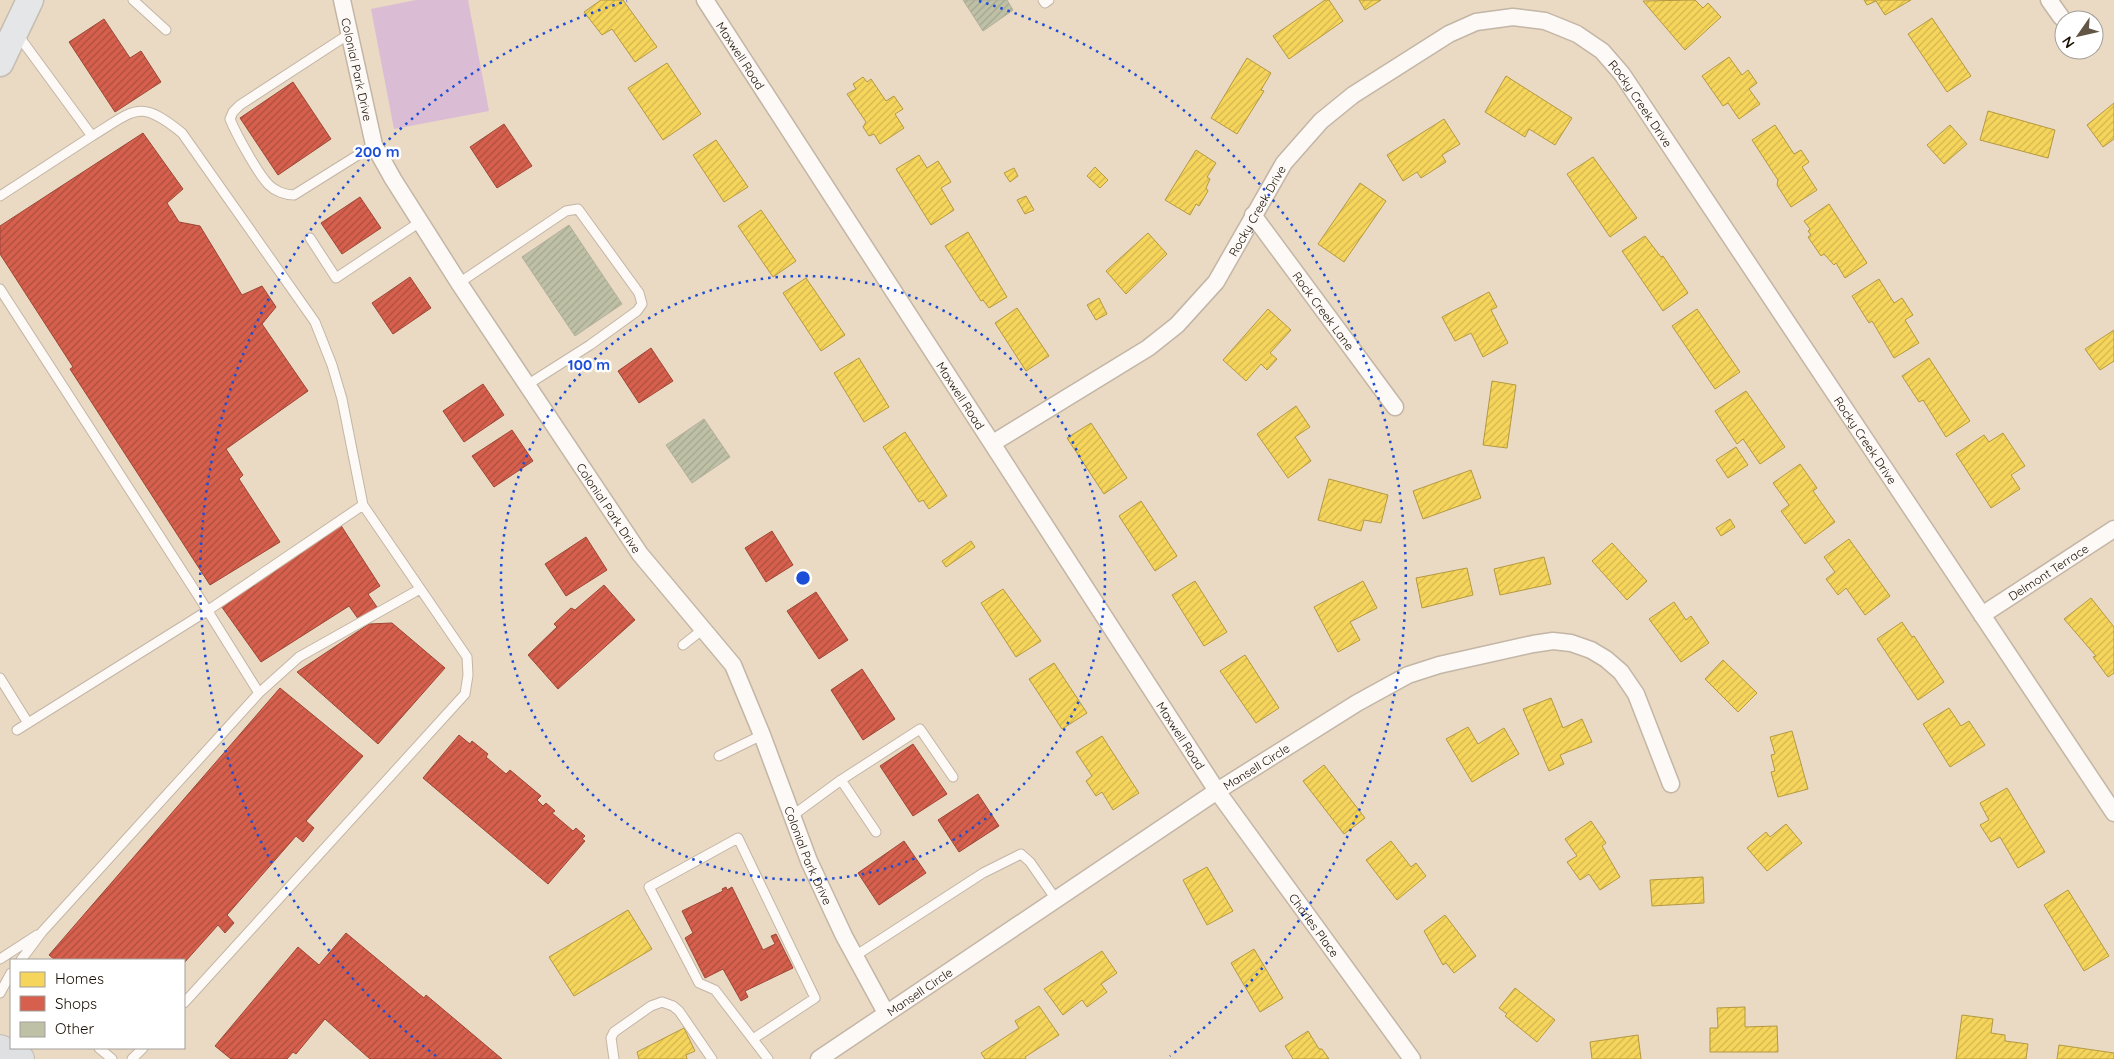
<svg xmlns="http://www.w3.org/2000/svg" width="2114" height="1059" viewBox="0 0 2114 1059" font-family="Quicksand,sans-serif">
  <defs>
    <pattern id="homes-hatch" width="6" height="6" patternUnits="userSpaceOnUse" patternTransform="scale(1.25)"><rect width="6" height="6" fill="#f6d55c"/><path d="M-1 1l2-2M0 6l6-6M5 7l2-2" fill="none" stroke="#d2b64e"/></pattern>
    <pattern id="shops-hatch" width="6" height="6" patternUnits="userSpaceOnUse" patternTransform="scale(1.25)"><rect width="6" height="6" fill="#d6604d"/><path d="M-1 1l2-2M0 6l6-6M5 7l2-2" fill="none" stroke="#ad4e3e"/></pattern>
    <pattern id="building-hatch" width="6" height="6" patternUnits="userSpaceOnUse" patternTransform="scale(1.25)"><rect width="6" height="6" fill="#bfc1a6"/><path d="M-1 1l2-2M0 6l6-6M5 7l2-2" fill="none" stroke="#a4a58d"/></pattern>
  </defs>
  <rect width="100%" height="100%" fill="#ead9c3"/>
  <!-- pitch -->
  <path fill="#dbbcd5" d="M416 0H468L489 111 394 129 371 9Z"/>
  <!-- homes -->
  <path fill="url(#homes-hatch)" stroke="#b49941" d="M601 0H623L657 47 635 62 612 29 602 35 584 12Z
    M1325 0H1329L1343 21 1289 59 1273 36Z
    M1359 0H1381L1365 10Z
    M1695 0 1703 8 1708 3 1721 17 1685 50 1643 1Z
    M1864 0H1911L1885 15 1876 1 1867 5Z
    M1932 18 1971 76 1947 92 1908 34Z
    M1729 57 1742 75 1748 70 1757 83 1749 89 1760 104 1739 119 1728 103 1723 106 1702 76Z
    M1247 58 1271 73 1261 90 1264 91 1237 134 1211 118Z
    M667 63 701 114 663 140 628 88Z
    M1506 76 1572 118 1555 145 1529 129 1525 137 1485 112Z
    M863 77 867 82 871 79 886 101 894 96 903 109 895 114 904 128 880 144 874 134 869 136 863 127 866 122 847 94 856 89 853 84Z
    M2114 103V139L2103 147 2087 125Z
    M1988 111 2055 130 2048 158 1980 140Z
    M1444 119 1460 144 1442 155 1446 162 1421 178 1417 172 1403 181 1387 155Z
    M1775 125 1794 154 1801 150 1809 162 1802 167 1817 190 1791 207 1777 185 1778 180 1752 140Z
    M1950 125 1967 144 1944 164 1927 145Z
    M716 140 748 187 724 202 693 155Z
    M1196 150 1216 163 1207 177 1210 179 1206 188 1208 191 1199 206 1196 204 1190 215 1165 200Z
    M919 155 927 168 938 161 951 182 941 188 954 210 931 225 896 169Z
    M1593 157 1637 218 1610 237 1567 174Z
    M1095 167 1108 180 1100 188 1087 176Z
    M1014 168 1018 176 1010 182 1004 173Z
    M1360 183 1386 201 1344 262 1318 244Z
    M1026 196 1034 210 1025 214 1017 200Z
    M1829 204 1867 263 1845 278 1836 263 1834 265 1824 254 1821 256 1808 237 1811 235 1808 231 1810 229 1804 221Z
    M761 210 796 261 773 277 738 226Z
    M968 232 1007 297 989 308 983 300 981 301 945 246Z
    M1148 233 1167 254 1126 294 1106 271Z
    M1645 236 1661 257 1663 256 1688 293 1663 311 1622 251Z
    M806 278 845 335 821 351 783 293Z
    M1879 279 1894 303 1902 298 1913 315 1905 320 1919 343 1894 358 1872 321 1869 323 1852 296Z
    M1489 292 1497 307 1491 310 1508 343 1483 357 1471 333 1455 341 1442 317Z
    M1099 298 1107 314 1096 320 1087 305Z
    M1017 308 1049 356 1026 371 995 323Z
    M1268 309 1291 330 1270 353 1277 359 1267 370 1261 364 1246 381 1223 360Z
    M1697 309 1740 372 1715 389 1672 326Z
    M2114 330V361L2100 370 2085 349Z
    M859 358 889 407 864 422 834 373Z
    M1929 358 1970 421 1946 437 1923 400 1919 402 1902 376Z
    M1492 381 1516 385 1507 448 1483 445Z
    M1746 391 1785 447 1760 464 1743 439 1737 444 1715 411Z
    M1296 406 1310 427 1295 437 1311 461 1288 478 1257 434Z
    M1091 423 1127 478 1104 494 1067 438Z
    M905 432 947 496 929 509 923 500 919 502 883 447Z
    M2003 433 2025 466 2011 475 2020 489 1991 508 1956 454 1984 435 1989 442Z
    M1736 447 1748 465 1728 478 1716 460Z
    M1800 464 1817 488 1813 491 1835 522 1805 544 1781 511 1789 505 1773 483Z
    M1471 470 1481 498 1423 519 1413 491Z
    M1329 479 1388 495 1381 523 1364 520 1361 531 1318 520Z
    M1141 501 1177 556 1155 571 1119 516Z
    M1730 519 1735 527 1721 536 1716 528Z
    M1849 539 1890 596 1865 615 1846 588 1838 595 1826 579 1835 572 1824 557Z
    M971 541 975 547 946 567 942 561Z
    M1612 543 1647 581 1627 600 1592 561Z
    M1544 557 1551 584 1500 595 1494 569Z
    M1467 568 1473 595 1422 608 1416 578Z
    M1195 581 1227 632 1204 646 1172 595Z
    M1363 581 1377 608 1350 622 1360 640 1338 652 1314 607Z
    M1003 589 1041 641 1016 657 981 603Z
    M2091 598 2114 627V673L2108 677 2093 657 2096 656 2064 619Z
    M1674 602 1686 620 1691 616 1709 643 1681 662 1649 619Z
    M1902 622 1912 637 1914 636 1944 682 1918 700 1877 639Z
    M1245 655 1279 708 1256 723 1220 671Z
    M1723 660 1757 693 1738 712 1705 679Z
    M1054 663 1087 713 1062 729 1029 679Z
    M1551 698 1563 728 1582 719 1592 742 1560 755 1564 764 1549 771 1523 709Z
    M1949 708 1961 726 1969 721 1985 745 1950 767 1923 724Z
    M1468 727 1478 744 1504 728 1519 754 1472 782 1446 739Z
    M1792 731 1808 789 1778 797 1771 772 1775 771 1771 755 1775 754 1770 737Z
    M1102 736 1139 793 1113 810 1102 792 1096 796 1086 781 1092 776 1076 752Z
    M1324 765 1365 818 1344 834 1303 781Z
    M2007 788 2045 852 2018 868 2000 837 1991 842 1980 825 1989 820 1980 803Z
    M1591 821 1606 843 1602 846 1620 877 1600 890 1589 874 1580 880 1567 862 1577 856 1565 839Z
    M1786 824 1802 843 1767 871 1747 848 1766 832 1770 837Z
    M1391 841 1411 867 1416 863 1426 876 1397 900 1366 860Z
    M1207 867 1233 911 1207 925 1183 880Z
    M1703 877 1704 903 1652 906 1650 880Z
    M2068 890 2109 956 2084 971 2044 905Z
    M628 910 652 949 574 996 549 957Z
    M1445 915 1476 956 1454 973 1446 963 1443 965 1424 931Z
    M1254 949 1283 998 1260 1012 1231 963Z
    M1102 951 1117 973 1101 984 1107 992 1087 1007 1082 1000 1063 1015 1044 989Z
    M1515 988 1555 1020 1537 1042 1505 1016 1507 1014 1499 1008Z
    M1039 1006 1059 1035 1025 1057 1026 1059H985L981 1053 1019 1028 1015 1021Z
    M1745 1007V1027L1777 1026 1778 1052H1710V1028H1718L1717 1008Z
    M1962 1015 1993 1019 1991 1033 2005 1035V1041L2028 1044 2026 1059H1956Z
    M684 1028 695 1051 686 1055 687 1059H639L637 1052Z
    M1308 1031 1319 1049H1322L1329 1059H1293L1285 1046Z
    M1638 1035 1641 1059H1592L1590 1042Z
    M2059 1045 2114 1053V1059H2057Z"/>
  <!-- shops -->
  <path fill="url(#shops-hatch)" stroke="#9d4736" d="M104 19 130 58 141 51 161 82 115 112 69 42Z
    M293 82 331 139 278 175 240 118Z
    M504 124 532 166 497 188 470 147Z
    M143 133 183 189 167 203 179 222 200 226 242 295 262 286 276 307 262 324 308 391 226 449 243 475 239 479 280 542 210 585 70 369 73 367 0 254V226Z
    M360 197 381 228 342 254 321 223Z
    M410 277 431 308 393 334 372 303Z
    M651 348 673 381 639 403 618 371Z
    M483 384 504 415 464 442 443 411Z
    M512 430 533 461 494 487 472 456Z
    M340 524 380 586 368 594 379 610 359 620 349 606 261 662 219 603Z
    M772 531 793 565 766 582 745 548Z
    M586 537 607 570 566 596 545 564Z
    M604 585 635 620 558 689 528 655 557 627 554 624 571 608 575 610Z
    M816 592 848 640 819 659 787 611Z
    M392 623 445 668 378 744 297 672 369 624Z
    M862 669 895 719 863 740 831 690Z
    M280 688 363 756 306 821 314 828 303 842 296 836 227 915 234 923 225 933 218 925 184 963V960H55L49 955Z
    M459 735 470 744 472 741 488 754 486 757 506 774 510 770 541 796 537 800 543 806 546 803 555 811 552 813 573 831 576 828 585 836 582 839 585 841 548 884 423 778Z
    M913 744 947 794 913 816 880 766Z
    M978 794 999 826 959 852 938 820Z
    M904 841 926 873 879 905 858 873Z
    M726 887 727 890 732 887 763 950 775 944 771 936 776 934 793 968 745 991 748 997 741 1001 723 969 705 978 685 938 693 933 682 911 723 891 722 889Z
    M346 933 424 998 426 995 502 1059H370L325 1019 296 1054 293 1052 287 1059H231L215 1046 298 947 319 965Z"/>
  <!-- building -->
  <path fill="url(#building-hatch)" stroke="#b2af9e" d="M963 0H1007L1013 10 983 31Z
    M569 225 622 304 575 336 522 257Z
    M704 419 730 457 692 483 666 445Z"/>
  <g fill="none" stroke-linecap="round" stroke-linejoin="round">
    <!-- service casing -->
    <g stroke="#c3b6a6" stroke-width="11">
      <path id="service" d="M133 0 166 30
        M1043 0 1045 3 1049 0
        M349 34 240 105 233 112 230 119C236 134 258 174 269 185 275 191 285 195 294 195L374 145
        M92 136C135 110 139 98 182 133L315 322 332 365 342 399 363 505 467 657 468 675 465 694 184 1003
        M0 196 92 136 18 35
        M310 238 336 278 420 222
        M459 283 566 211 578 209 639 293 642 304 637 311 590 345 527 385
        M0 289 199 597 259 693 42 932 21 960
        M683 645 702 630
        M0 678 28 723
        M259 693 299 657 420 589
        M17 730 207 611 363 505
        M719 756 762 735
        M841 780 920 729 953 777
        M792 816 841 780 876 832
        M855 956 983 873 1021 854 1030 862 1055 898
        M0 959 37 935
        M0 993 11 973
        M753 1039 815 998 738 838 649 887 699 983 715 990 768 1059
        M99 1048 112 1059
        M132 1059 143 1048
        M614 1059 611 1038 614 1032 651 1006 662 1002 673 1006 679 1011 712 1059"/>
    </g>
    <!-- minor casing -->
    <g stroke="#c3b6a6" stroke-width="19">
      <g id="minor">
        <path id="s1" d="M342 0 374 145 393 179 459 283 640 554 733 665 762 735 809 861 844 936 886 1013"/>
        <path id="s2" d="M705 0 1217 791 1412 1059"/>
        <path d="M2049 0 2061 17"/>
        <path id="s3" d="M1253 215 1395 407"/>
        <path id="s4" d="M993 443 1148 348 1177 325 1216 282 1284 163 1321 121 1353 95 1449 34 1476 22 1513 17 1545 21 1577 34 1602 51 1622 74 2114 813"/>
        <path id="s5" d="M1982 615 2114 529"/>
        <path id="s6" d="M819 1059 1217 791 1357 703 1408 675 1439 665 1533 644 1553 641 1571 643 1591 650 1606 659 1621 672 1636 694 1671 784"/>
      </g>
    </g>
    <!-- primary casing -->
    <g stroke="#c5bdb2" stroke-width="29">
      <path id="primary" d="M0 63 30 0"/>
    </g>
    <!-- trunk casing -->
    <g stroke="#c5bdb2" stroke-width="30">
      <path id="trunk" d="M0 1049 20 1059"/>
    </g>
    <!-- service -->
    <use href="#service" stroke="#fcf9f6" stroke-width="9"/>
    <!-- minor -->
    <use href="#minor" stroke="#fcf9f6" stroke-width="16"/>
    <!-- primary -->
    <use href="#primary" stroke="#e5e6e7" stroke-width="26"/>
    <!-- trunk -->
    <use href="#trunk" stroke="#dee0e2" stroke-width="28"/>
  </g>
  <!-- distance rings -->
  <g fill="none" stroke="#1d4ed8" stroke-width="2.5" stroke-dasharray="2.5 5">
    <circle cx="803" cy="578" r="302"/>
    <path d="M436 1056A603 603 0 0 1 627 1M979 1A603 603 0 0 1 1170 1056"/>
  </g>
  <g text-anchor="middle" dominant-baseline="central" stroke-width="5" stroke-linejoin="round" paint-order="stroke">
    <!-- street labels -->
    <g font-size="12" fill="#190e02" stroke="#fff">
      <text stroke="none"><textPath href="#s2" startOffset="66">Maxwell Road</textPath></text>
      <text stroke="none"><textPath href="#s1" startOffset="71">Colonial Park Drive</textPath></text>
      <text stroke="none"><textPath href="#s4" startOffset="854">Rocky Creek Drive</textPath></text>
      <text stroke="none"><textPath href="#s4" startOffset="359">Rocky Creek Drive</textPath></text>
      <text stroke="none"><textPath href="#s3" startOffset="119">Rock Creek Lane</textPath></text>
      <text stroke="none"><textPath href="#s2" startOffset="471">Maxwell Road</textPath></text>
      <text stroke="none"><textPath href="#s4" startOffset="1259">Rocky Creek Drive</textPath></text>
      <text stroke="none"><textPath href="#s1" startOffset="581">Colonial Park Drive</textPath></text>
      <text stroke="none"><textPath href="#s5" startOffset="79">Delmont Terrace</textPath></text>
      <text stroke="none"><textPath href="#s2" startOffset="876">Maxwell Road</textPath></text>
      <text stroke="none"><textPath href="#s6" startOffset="526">Mansell Circle</textPath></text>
      <text stroke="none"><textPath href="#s1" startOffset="986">Colonial Park Drive</textPath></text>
      <text stroke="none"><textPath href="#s2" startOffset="1108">Charles Place</textPath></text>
      <text stroke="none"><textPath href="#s6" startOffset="121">Mansell Circle</textPath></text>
    </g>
  </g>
  <circle cx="803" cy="578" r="8" fill="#1d4ed8" stroke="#fff" stroke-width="2.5"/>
  <g font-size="15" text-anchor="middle" font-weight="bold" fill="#1d4ed8" stroke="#fff" stroke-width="5" stroke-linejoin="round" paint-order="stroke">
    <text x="377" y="157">200 m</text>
    <text x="589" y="370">100 m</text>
  </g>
  <!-- legend -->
  <rect x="10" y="959" width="175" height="90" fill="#ffffff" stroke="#a39f9a"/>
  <rect x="20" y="972" width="25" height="15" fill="#f6d55c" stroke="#a39f9a"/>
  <text x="55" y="984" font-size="15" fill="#190e02">Homes</text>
  <rect x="20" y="996" width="25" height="15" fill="#d6604d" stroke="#a39f9a"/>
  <text x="55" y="1009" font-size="15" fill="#190e02">Shops</text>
  <rect x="20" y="1022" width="25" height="15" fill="#bfc1a6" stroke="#a39f9a"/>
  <text x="55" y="1034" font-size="15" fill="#190e02">Other</text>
  <!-- north arrow -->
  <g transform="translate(2079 35) rotate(236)"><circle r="24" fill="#ffffff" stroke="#a39f9a"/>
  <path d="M0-4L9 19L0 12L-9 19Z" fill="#625546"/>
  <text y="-8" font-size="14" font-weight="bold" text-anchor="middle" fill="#190e02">N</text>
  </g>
</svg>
